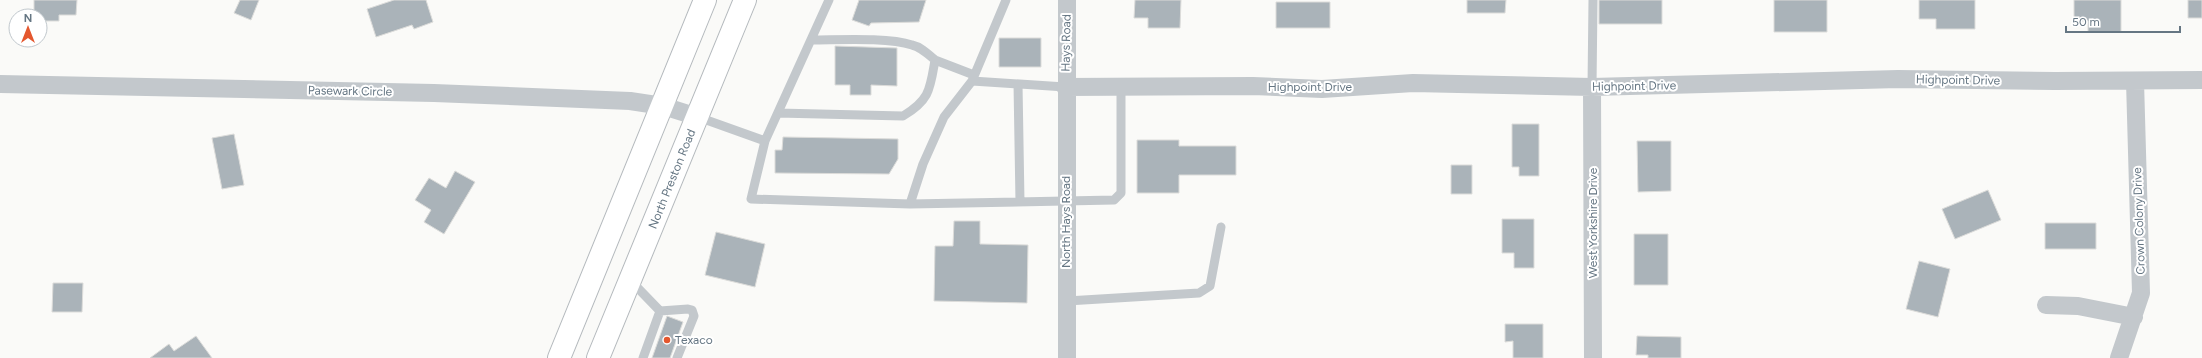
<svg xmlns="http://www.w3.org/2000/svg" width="2202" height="358" viewBox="0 0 2202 358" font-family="Figtree,sans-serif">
  <rect width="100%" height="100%" fill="#fafaf8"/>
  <!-- building -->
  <path fill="#aab3b9" stroke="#dcdcda" d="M34 0H77L76 15H59V21H40V16H34Z
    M240 0H259L251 20 234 13Z
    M394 0H426L433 22 414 29 412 25 376 37 367 9Z
    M859 0H926L919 22 871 23 869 26 852 20Z
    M1135 0H1181L1180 28H1148V18H1134Z
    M1467 0H1506L1505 13H1467Z
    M1599 0H1662V24H1599Z
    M1774 0H1827V32H1774Z
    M1919 0H1975V29H1936V19H1919Z
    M2074 0H2121V32H2088V21H2074Z
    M2188 0H2202V18H2188Z
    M1276 2H1330V28H1276Z
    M999 38H1041V67H999Z
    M835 46 897 48V86L871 85V95H850V85H835Z
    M1512 124H1539V176H1519V167H1512Z
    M234 134 244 185 222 189 212 138Z
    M783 137 898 139V159L889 174 775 173V150H782Z
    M1137 140H1179V146H1236V175H1179V193H1137Z
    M1637 141H1671V191L1638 192Z
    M1451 165H1472V194H1451Z
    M455 171 475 182 444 234 424 222 431 210 415 200 429 178 446 188Z
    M1988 190 2001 220 1955 239 1942 209Z
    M1502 219H1534V268H1514V253H1502Z
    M954 221H980V244L1028 245 1027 303 934 301 935 246H953Z
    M2045 223H2096V249H2045Z
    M716 232 765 244 755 287 705 275Z
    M1634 234H1668V285H1634Z
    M1919 261 1950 269 1938 317 1906 309Z
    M53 283H83L82 312H52Z
    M667 316 683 322 670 358H652Z
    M1505 324H1543V358H1513V341L1505 342Z
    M196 336 212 358H150L169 344 174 351Z
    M1637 336 1681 337V358H1648V355H1636Z"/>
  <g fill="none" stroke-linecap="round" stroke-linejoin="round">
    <!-- primary casing -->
    <g stroke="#b5babe" stroke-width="24">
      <path id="primary" d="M559 358 705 0
        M598 358 745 0"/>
    </g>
    <!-- service -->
    <path stroke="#c3c8cc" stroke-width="9" d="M1006 0 972 81 1065 87
      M812 40C838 40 888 37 912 45 921 47 928 54 935 60
      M1018 84 1020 202
      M1592 87 1593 0
      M778 113 903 116C930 100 930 89 935 60L974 75
      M698 117 765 141 829 0
      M765 141 751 199 910 204 923 164 944 117 972 81
      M910 204 1114 200 1121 193V85
      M631 281 660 311 643 358
      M1067 301 1199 293 1210 286 1221 227
      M660 311 688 309 692 310 694 316 677 358"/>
    <!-- minor -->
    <path stroke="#c3c8cc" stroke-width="18" d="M1067 0V358
      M0 84 434 93 630 101 663 106 698 117
      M1065 87 1253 86 1322 89 1413 83 1592 87 1898 79 2055 81 2202 80
      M1592 87 1593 358
      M2046 305 2078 306 2134 317
      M2119 358 2141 293 2135 81"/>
    <!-- primary -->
    <use href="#primary" stroke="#fff" stroke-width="22"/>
  </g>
  <!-- markers -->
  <circle fill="#e4572e" stroke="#fff" stroke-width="1.5" cx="667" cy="340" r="4"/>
  <g text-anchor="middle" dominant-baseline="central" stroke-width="4" stroke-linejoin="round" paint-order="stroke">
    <!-- street labels -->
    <g font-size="12" fill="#657683" stroke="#fff">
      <text transform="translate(1066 43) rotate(-89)">Hays Road</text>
      <text transform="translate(1958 80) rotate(1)">Highpoint Drive</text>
      <text transform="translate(1634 86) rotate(-1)">Highpoint Drive</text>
      <text x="1310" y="87">Highpoint Drive</text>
      <text transform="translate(350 91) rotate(1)">Pasewark Circle</text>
      <text transform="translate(672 179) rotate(-68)">North Preston Road</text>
      <text transform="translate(2139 221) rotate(-92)">Crown Colony Drive</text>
      <text transform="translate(1066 222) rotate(-90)">North Hays Road</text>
      <text transform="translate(1593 223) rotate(-90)">West Yorkshire Drive</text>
    </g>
    <!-- poi labels -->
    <g font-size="12" fill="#657683" stroke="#fff" text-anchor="start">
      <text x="675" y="340">Texaco</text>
    </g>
  </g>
  <!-- north arrow -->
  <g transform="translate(28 28)"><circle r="19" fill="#ffffff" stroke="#c1c8cd"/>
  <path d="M0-3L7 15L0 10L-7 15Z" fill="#e4572e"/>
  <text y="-6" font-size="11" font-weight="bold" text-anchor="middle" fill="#657683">N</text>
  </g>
  <!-- scale -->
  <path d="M2066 26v6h114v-6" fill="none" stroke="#657683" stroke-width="2"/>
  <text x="2072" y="26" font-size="12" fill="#657683" stroke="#ffffff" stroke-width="3" paint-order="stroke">50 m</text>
</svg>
